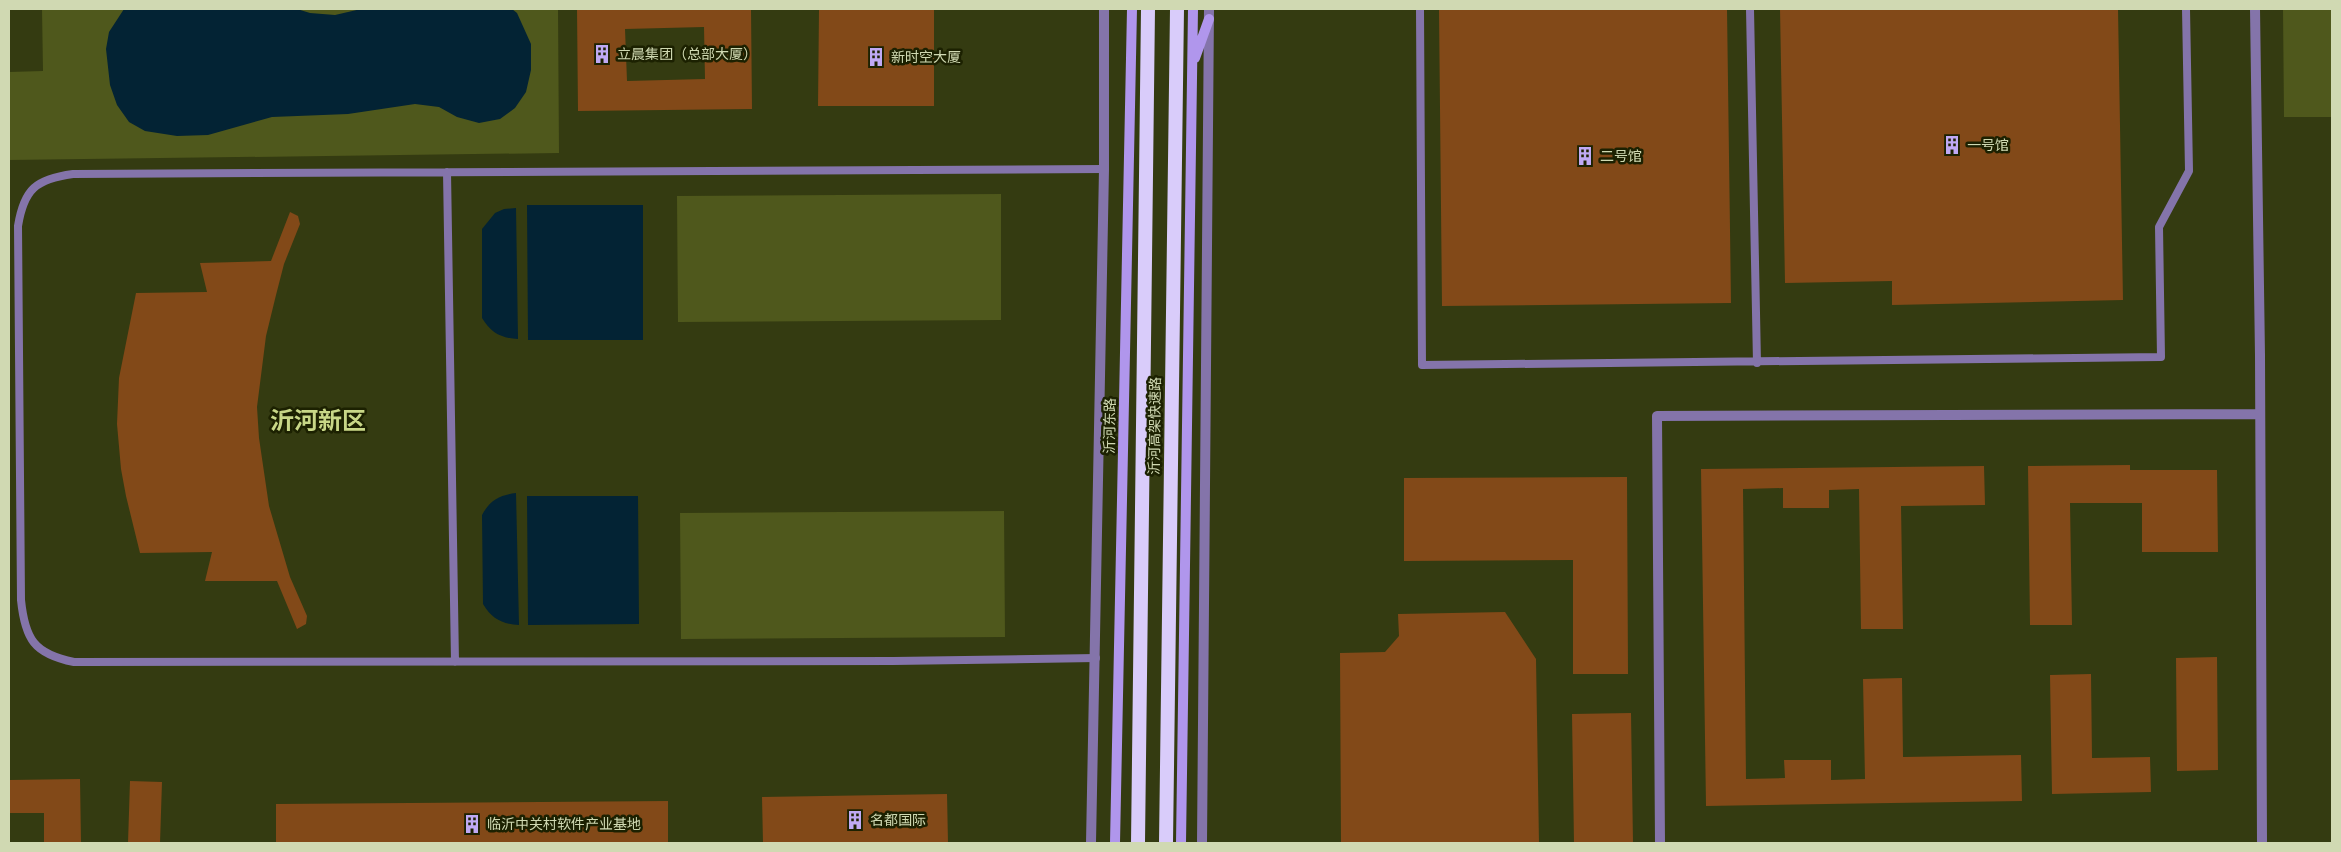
<svg xmlns="http://www.w3.org/2000/svg" width="2341" height="852" viewBox="0 0 2341 852" font-family="'Fira Sans','Noto Sans SC',sans-serif">
  <rect width="100%" height="100%" fill="#343b11"/>
  <!-- green -->
  <path fill="#4f581c" d="M42 9H558L559 153 9 160V72L43 71Z
    M2283 9H2332V117H2284Z
    M1001 194V320L678 322 677 196Z
    M1004 511 1005 637 681 639 680 513Z"/>
  <!-- water -->
  <path fill="#032334" d="M124 9H297L310 13 335 15 361 9H512L517 13 531 44V70L526 92 515 108 500 119 479 123 457 117 439 107 415 104 348 114 272 117 208 135 177 136 145 131 129 122 117 105 110 85 106 49 109 32Z
    M527 205H643V340H528Z
    M516 208 518 339C501 338 491 333 482 318V229L495 213 504 209Z
    M516 493 519 625C502 624 492 619 483 604L482 515C490 500 500 495 516 493Z
    M527 496H638L639 624 528 625Z"/>
  <!-- building -->
  <path fill="#824918" fill-rule="evenodd" d="M577 9H751L752 109 578 111ZM704 27 705 79 627 81 625 29Z
    M819 9H934V106H818Z
    M1439 9H1727L1731 303 1442 306Z
    M1780 9H2118L2123 300 1892 305V281L1785 283Z
    M290 212 298 216 300 224 284 264 276 295 266 336 257 407 259 438 269 506 290 577 307 616 306 624 297 629 277 581H205L212 552 140 553 126 496 121 469 117 424 119 378 136 293 207 292 200 263 271 261Z
    M2130 465V470H2217L2218 552H2142V503H2070L2072 625H2030L2028 466Z
    M1984 466 1985 505 1901 506 1903 629H1861L1859 489 1829 490V508H1783V488L1743 489 1746 779 1785 778 1784 760H1831V780L1865 779 1863 679 1902 678 1903 757 2021 755 2022 801 1706 806 1701 469Z
    M1627 477 1628 674H1573V560L1404 561V478Z
    M1505 612 1536 659 1539 843H1341L1340 653 1385 652 1399 636 1398 614Z
    M2217 657 2218 770 2177 771 2176 658Z
    M2091 674 2092 758 2150 757 2151 792 2052 794 2050 675Z
    M1631 713 1633 843H1574L1572 714Z
    M80 779 81 843H44V813H9V780Z
    M130 781 162 782 160 843H128Z
    M947 794 948 843H763L762 797Z
    M668 801V843H276V804Z"/>
  <g fill="none" stroke-linecap="round" stroke-linejoin="round">
    <!-- service -->
    <path stroke="#8474aa" stroke-width="8" d="M1420 9 1422 365 2161 357 2159 227 2189 171 2186 9
      M1750 9 1757 363
      M447 172 455 662
      M1096 658 893 661 74 662C34 654 25 639 21 600L18 226C24 189 36 179 73 174L1104 169"/>
    <!-- minor -->
    <path stroke="#8474aa" stroke-width="10" d="M2260 356 2262 843
      M1660 843 1657 416 2260 414"/>
    <!-- tertiary -->
    <path stroke="#8474aa" stroke-width="10" d="M2255 9 2260 356
      M1091 843 1104 169V9
      M1202 843 1209 9"/>
    <!-- secondary -->
    <path stroke="#b096ec" stroke-width="10" d="M1195 58 1209 19
      M1115 843 1132 9
      M1181 843 1193 9"/>
    <!-- trunk -->
    <path stroke="#d9ccfa" stroke-width="14" d="M1138 843 1148 9
      M1166 843 1177 9"/>
  </g>
  <!-- icons -->
  <defs>
    <g id="building-bare" transform="scale(1.5)"><path d="M-4-6H4V6H1V3H-1V6H-4ZM-2.5-4.3h1.7v1.8h-1.7ZM.8-4.3h1.7v1.8H.8ZM-2.5-1h1.7V.8h-1.7ZM.8-1h1.7V.8H.8Z" fill="#bfa9f4" stroke="#1c2101" stroke-width="2.5" paint-order="stroke"/></g>
  </defs>
  <g fill-rule="evenodd">
    <use href="#building-bare" x="602" y="54"/>
    <use href="#building-bare" x="876" y="57"/>
    <use href="#building-bare" x="1952" y="145"/>
    <use href="#building-bare" x="1585" y="156"/>
    <use href="#building-bare" x="855" y="820"/>
    <use href="#building-bare" x="472" y="824"/>
  </g>
  <g text-anchor="middle" dominant-baseline="central" stroke-width="5" stroke-linejoin="round" paint-order="stroke">
    <!-- poi labels -->
    <g font-size="14" fill="#d0d9b2" stroke="#1c2101" text-anchor="start">
      <text x="617" y="54">立晨集团（总部大厦）</text>
      <text x="891" y="57">新时空大厦</text>
      <text x="1967" y="145">一号馆</text>
      <text x="1600" y="156">二号馆</text>
      <text x="870" y="820">名都国际</text>
      <text x="487" y="824">临沂中关村软件产业基地</text>
    </g>
    <!-- street labels -->
    <g font-size="14" fill="#d0d9b2" stroke="#1c2101">
      <text transform="translate(1110 426) rotate(-89)">沂河东路</text>
      <text transform="translate(1155 426) rotate(-89)">沂河高架快速路</text>
    </g>
    <!-- town labels -->
    <g font-size="24" font-weight="bold" fill="#c8d787" stroke="#1c2101">
      <text x="318" y="421">沂河新区</text>
    </g>
  </g>
  <!-- border -->
  <rect width="2341" height="852" fill="none" stroke="#d0d9b2" stroke-width="20"/>
</svg>
